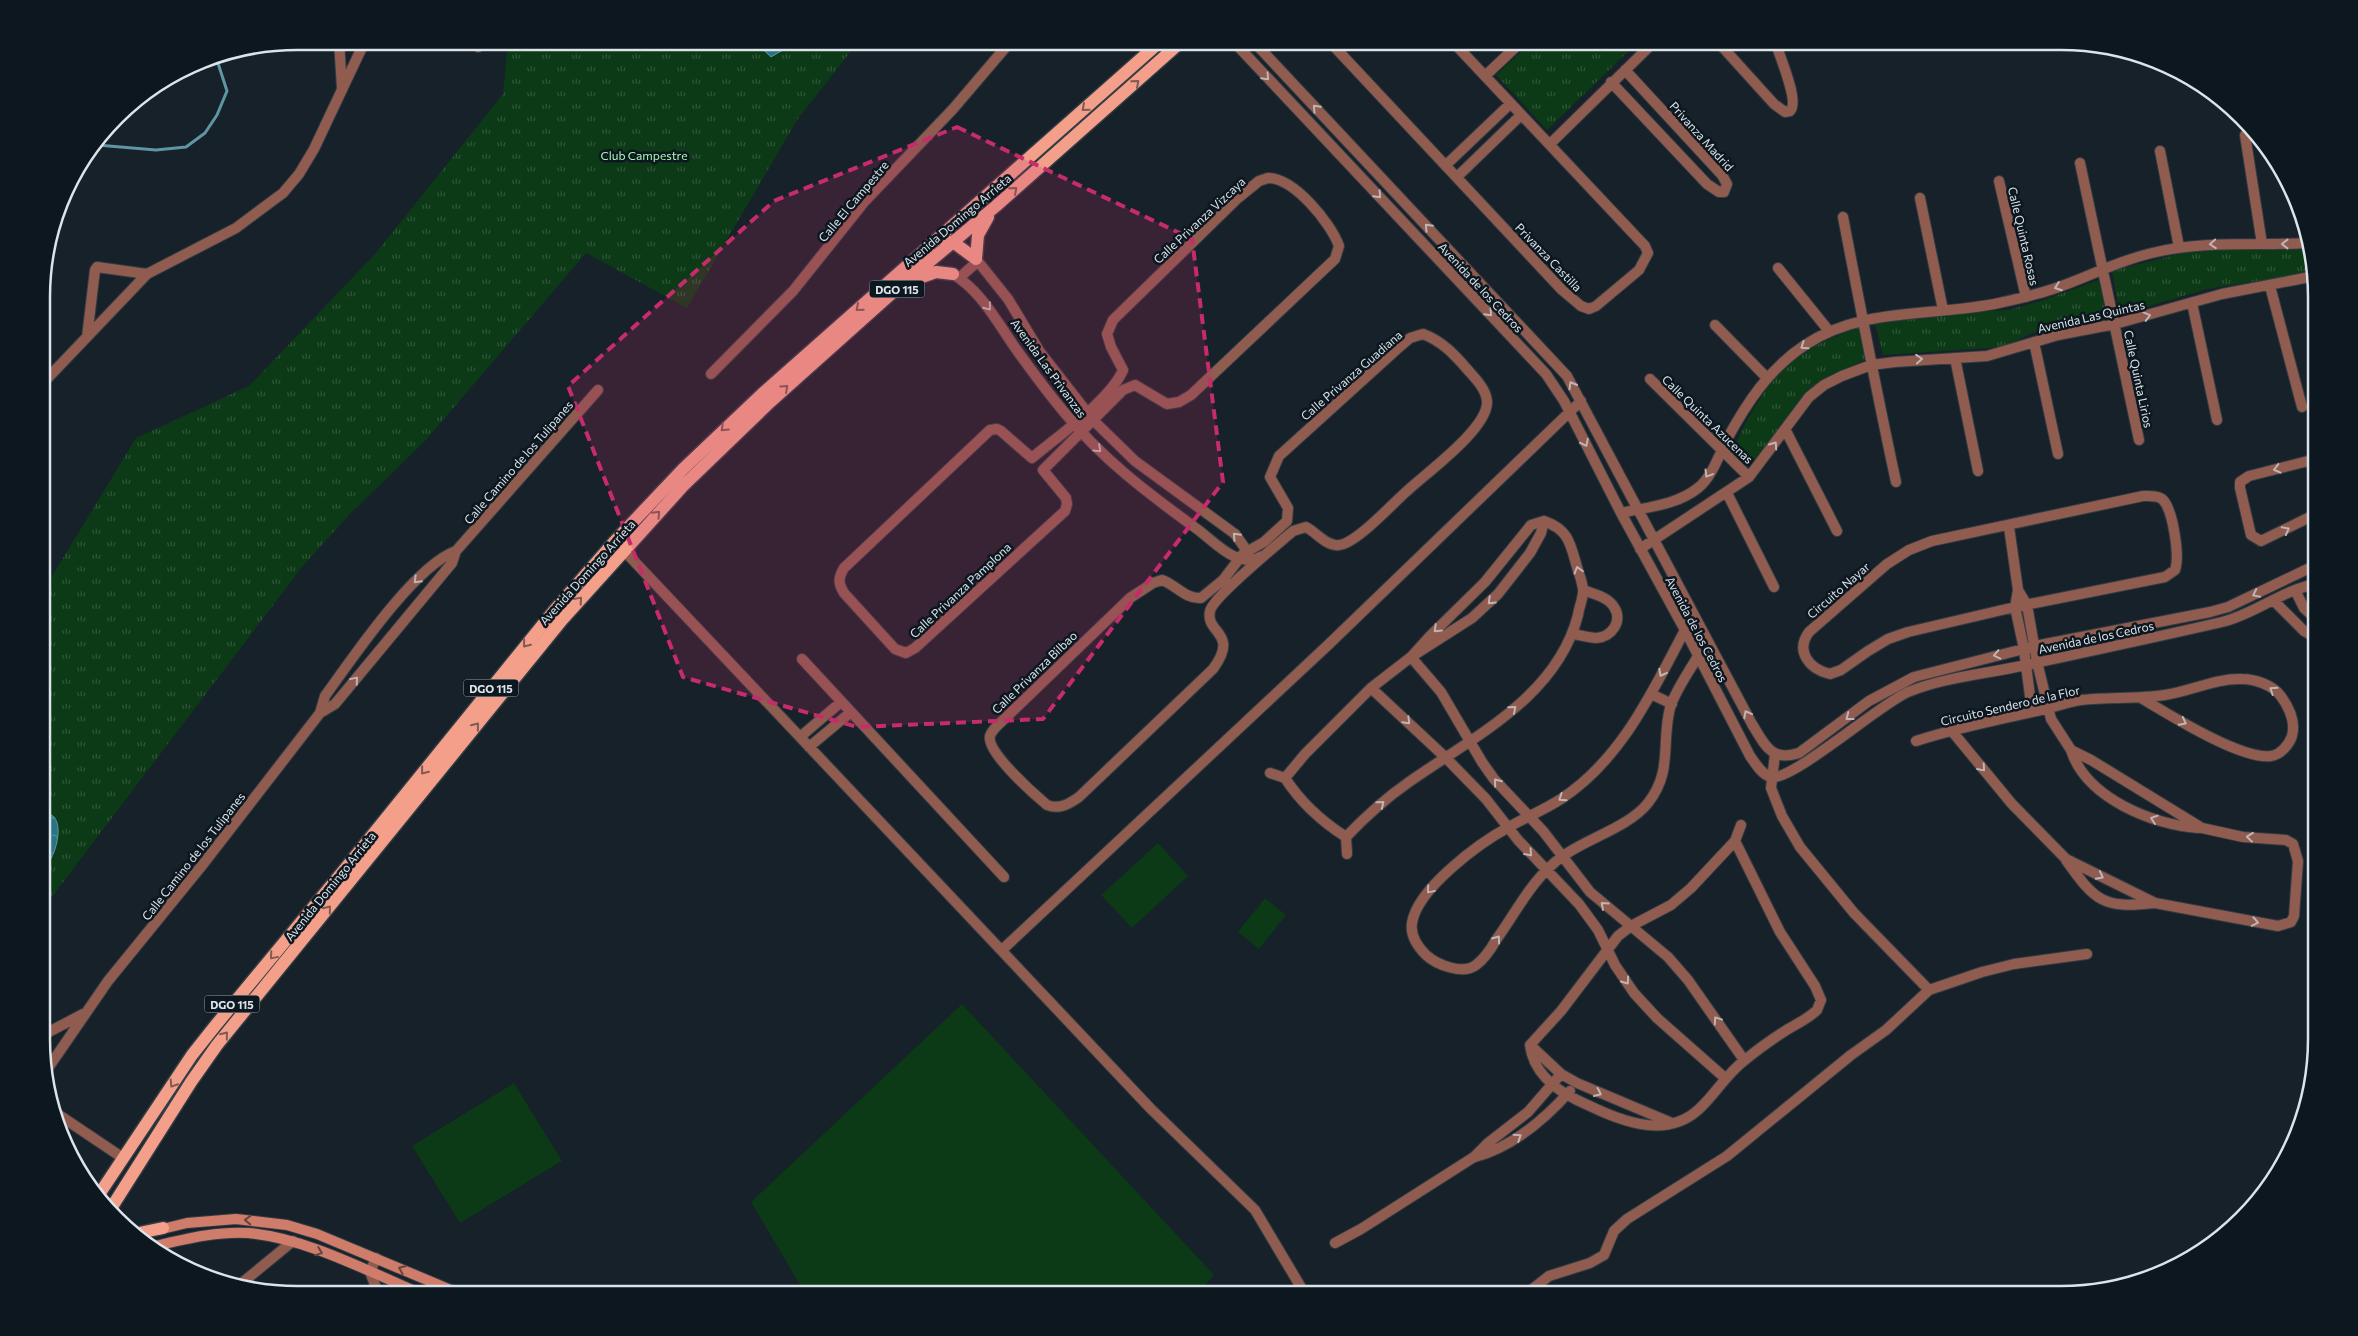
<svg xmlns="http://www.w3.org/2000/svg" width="2358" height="1336" viewBox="0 0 2358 1336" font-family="Commissioner,sans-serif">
  <defs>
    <pattern id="grass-tufts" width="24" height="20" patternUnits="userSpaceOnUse" patternTransform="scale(1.25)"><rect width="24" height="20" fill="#0c3916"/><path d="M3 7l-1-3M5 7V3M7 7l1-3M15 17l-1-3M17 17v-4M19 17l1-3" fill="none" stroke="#2f5638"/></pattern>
    <pattern id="water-ripples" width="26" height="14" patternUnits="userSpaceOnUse" patternTransform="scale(1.25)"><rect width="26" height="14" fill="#287484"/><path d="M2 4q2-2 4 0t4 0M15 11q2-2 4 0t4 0" fill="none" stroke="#518e9b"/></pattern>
  </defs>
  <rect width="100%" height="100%" fill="#162129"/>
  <!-- grass -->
  <path fill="url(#grass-tufts)" d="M508 41H859L797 120 687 308 586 253 426 440 349 515 302 567 51 898 43 905V591L136 438 249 386 376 253 503 94Z
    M1532 41H1639L1547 130 1496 75Z
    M2207 249 2310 250 2315 272 2207 289 2120 315 2112 271 2179 254Z
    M2104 278 2109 318 2063 324 2032 333 2002 347 1883 355 1875 323 1943 313 2008 310 2041 301Z
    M1861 327 1865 360 1823 379 1799 400 1753 465 1734 447C1766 379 1788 351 1861 327Z"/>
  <!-- pitch -->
  <path fill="#0c3916" d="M1158 843 1188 876 1132 928 1101 895Z
    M1265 898 1286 915 1259 949 1238 932Z
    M962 1004 1214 1275 1196 1294 806 1295 751 1202Z
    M514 1083 562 1161 460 1223 412 1146Z"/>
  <!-- water -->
  <path fill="url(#water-ripples)" stroke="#5e96a3" d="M754 41H796V42L771 57Z
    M43 810C46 812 51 814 54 817 64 829 54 860 43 870Z"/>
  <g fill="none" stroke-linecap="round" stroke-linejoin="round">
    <!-- stream -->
    <path stroke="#5e96a3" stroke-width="3" d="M97 145 156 150 186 147 205 133 217 115 227 91 216 57"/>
    <!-- street casing -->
    <g stroke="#323c44" stroke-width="12">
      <path id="street" d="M339 41 342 88
        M471 41 478 47
        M1233 41 1546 374 1564 401 1621 513 1685 630 1750 756C1755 763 1762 775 1771 777 1791 782 1880 704 1908 692 1945 677 1986 674 2026 665 2091 651 2157 637 2222 622 2255 614 2282 590 2316 584
        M1253 41 1567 376 1752 724C1765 745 1771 762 1799 753L1869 701 1914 677 2035 646 2210 612 2228 607 2316 565
        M1329 41 1562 290 1581 306 1589 309 1596 306 1639 270 1648 253 1645 246 1452 41
        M1717 41 1774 104 1785 112 1790 111C1800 102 1779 55 1775 41
        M1485 76 1522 41
        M1611 82 1707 184 1719 192H1724L1727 184 1722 175 1625 70
        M2245 135 2262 244
        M1550 144 1655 41
        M2160 151 2179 247
        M2080 163 2139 440
        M1446 165 1510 104
        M1457 177 1521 115
        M1268 178C1294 178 1331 223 1339 246L1335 259 1191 395 1179 402 1167 404 1135 385 1123 390 1043 470 1066 498 1067 504 1065 511 915 648 906 653 895 649 844 593C838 583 838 578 844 568L990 430 997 429 1001 431 1032 458C1058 436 1111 399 1123 370L1111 347 1107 334 1113 320 1238 198 1259 181Z
        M1999 181 2026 297
        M1920 198 1943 310
        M1843 217C1860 306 1877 394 1896 482
        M976 259 1008 299 1040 352 1093 420 1135 461 1235 534 1247 551 1249 558
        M1778 268 1829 331
        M953 274C982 292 997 322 1016 349 1031 370 1047 392 1064 412 1102 459 1149 494 1197 529 1215 542 1238 570 1262 556
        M959 278 977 262
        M2270 286 2302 407
        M2192 303 2217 420
        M1715 325 1766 377
        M1423 334C1442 341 1455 355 1467 369 1475 378 1486 389 1487 401 1489 428 1426 473 1407 491 1393 503 1356 544 1339 545 1327 547 1316 532 1306 527L1293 531C1278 544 1213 597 1210 611 1205 634 1240 632 1213 669L1079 797C1069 804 1059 810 1047 805 1035 795 986 752 990 736 991 733 995 728 997 726L1130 598 1153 583 1162 580C1176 585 1185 599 1201 598L1223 580 1243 554 1264 542 1287 521 1288 508 1270 477 1279 456 1396 350 1410 338Z
        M87 337 95 270 97 267 147 274
        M2034 342 2058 454
        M1955 358 1978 471
        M711 374 793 291 865 201 953 109 1011 41
        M1650 379 1749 477
        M43 383 147 274 236 228 283 193 299 174 314 149 365 41
        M1785 429 1837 531
        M2316 459 2249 476 2240 482V488L2251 535 2261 541 2316 514
        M2313 460 2316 478
        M1727 493 1774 587
        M2143 496C2149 496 2157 495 2162 499 2173 508 2180 557 2175 570L2165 577 2015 607 1908 632 1888 639 1868 651 1841 670 1830 674C1809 669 1795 651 1809 632L1887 564 1909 550 1932 541Z
        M1621 513C1647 507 1677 505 1698 488 1712 477 1719 455 1726 441 1747 402 1769 369 1805 345 1864 306 1934 317 1999 303 2017 299 2035 295 2053 289 2086 278 2117 261 2152 253 2204 240 2256 246 2309 243
        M1544 521 1531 525 1485 582 1430 636 1411 657 1441 692 1482 762 1494 779 1543 831 1590 892 1668 957 1688 980 1744 1060
        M2009 527 2018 590 2015 607 2024 649 2032 712
        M615 541 1151 1109 1255 1210 1305 1294
        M1640 549 1749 477 1809 397 1824 385 1842 376 1871 365 1895 362 1987 356 2058 335 2115 324 2222 294 2315 276
        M2295 590 2304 608 2316 619
        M2273 600 2304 631 2316 638
        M1685 630C1652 692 1622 759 1561 799 1544 810 1526 817 1509 827 1479 843 1417 889 1412 923 1410 936 1418 947 1426 955 1437 965 1463 975 1476 965 1484 959 1491 949 1496 940 1517 911 1533 877 1563 856 1588 838 1629 827 1648 803 1673 771 1661 744 1670 708 1675 691 1689 672 1698 656
        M1573 634C1580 635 1589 638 1596 638 1612 637 1623 621 1614 607 1608 597 1594 594 1583 590
        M802 659 1004 877
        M1371 688 1445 757 1486 799 1518 840 1579 904 1598 930 1615 965 1634 993 1657 1018 1725 1078
        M1651 694 1672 704
        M320 713 325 696C352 659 414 566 456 551
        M1951 730 2012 804 2066 859 2155 903 2278 926 2291 922 2294 916 2298 861 2293 844 2286 840 2243 837 2202 828 2091 760 2071 750 2051 719 2037 662 2027 605 2018 590
        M800 737 841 702
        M1916 741C1956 728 1996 720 2037 711 2052 708 2066 702 2081 700 2109 697 2137 699 2165 695 2191 691 2216 678 2242 679 2255 679 2272 685 2280 695 2289 707 2296 721 2292 736 2289 745 2280 755 2271 756 2241 760 2168 714 2141 698
        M809 747 851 712
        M2071 750C2086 798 2153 825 2198 828
        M1775 754 1771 788 1782 816 1800 847 1854 913 1929 990
        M1270 773 1285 778
        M1346 837C1321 821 1301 803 1285 778L1305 754 1371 688 1411 657 1472 618 1498 594 1530 553 1541 533 1544 521C1569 530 1570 543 1577 567 1579 574 1582 581 1583 589 1584 596 1579 607 1578 615 1557 697 1473 737 1409 782 1386 798 1365 817 1346 837L1347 854
        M1735 841 1780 932 1815 986 1821 1000 1817 1010C1808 1019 1796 1024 1785 1031 1771 1040 1757 1050 1745 1060 1726 1074 1715 1095 1698 1110 1662 1142 1613 1117 1577 1100 1554 1089 1533 1071 1530 1045L1561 1011 1618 936 1631 926 1671 905 1691 888Z
        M1735 841 1741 825
        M2066 860C2095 901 2103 909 2154 903
        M1002 950 1328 645 1581 401
        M43 1035 83 1014
        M1530 1045 1561 1074 1577 1083 1672 1123
        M44 1074 108 981 204 863 320 713 335 704 452 563 456 551 598 390
        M53 1111 123 1158
        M1475 1157C1512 1147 1545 1119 1570 1091
        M1335 1243 1361 1229 1474 1157 1488 1143 1528 1112 1561 1074
        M376 1258 370 1272 379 1295
        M237 1287 293 1241
        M1526 1294 1549 1276 1590 1263 1604 1255 1614 1231 1627 1219 1727 1156 1851 1055 1886 1030 1929 990 1982 972 2014 964 2087 954"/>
    </g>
    <!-- secondary casing -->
    <g stroke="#323c44" stroke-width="12">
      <path id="secondary" d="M158 1230 187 1223 236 1219 287 1225 317 1234 463 1295
        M150 1247C182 1240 215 1231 248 1233 307 1238 369 1272 424 1295"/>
    </g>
    <!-- primary casing -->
    <g stroke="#323c44" stroke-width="15">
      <path id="primary" d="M946 242H953L976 259
        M976 259 978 235 988 217
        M916 279 936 272 953 274
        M98 1196 192 1055 215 1026 344 870 553 612 615 541 683 469 762 394 1161 41
        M110 1210 191 1082 217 1045 562 620 683 486 769 403 892 293 996 206 1182 41
        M130 1233H139L163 1228"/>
    </g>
    <!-- street -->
    <use href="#street" stroke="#8f5c4f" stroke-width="10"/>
    <!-- secondary -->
    <use href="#secondary" stroke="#cf7d6a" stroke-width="10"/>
    <!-- primary -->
    <use href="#primary" stroke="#f39f8a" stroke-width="12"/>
  </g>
  <!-- one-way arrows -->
  <defs><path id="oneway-chevron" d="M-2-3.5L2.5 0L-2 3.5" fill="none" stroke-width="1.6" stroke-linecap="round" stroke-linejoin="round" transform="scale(1.25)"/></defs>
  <g stroke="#c1b4b4">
    <use href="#oneway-chevron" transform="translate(1266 77) rotate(47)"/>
    <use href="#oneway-chevron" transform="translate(1316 108) rotate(-133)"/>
    <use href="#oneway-chevron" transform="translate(1378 195) rotate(47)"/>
    <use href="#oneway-chevron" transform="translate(1428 227) rotate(-133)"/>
    <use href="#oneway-chevron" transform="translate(2213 244) rotate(176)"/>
    <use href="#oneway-chevron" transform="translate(2285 244) rotate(-180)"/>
    <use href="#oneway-chevron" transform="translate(2058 287) rotate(160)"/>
    <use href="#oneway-chevron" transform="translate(988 307) rotate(51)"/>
    <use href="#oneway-chevron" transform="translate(1489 313) rotate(47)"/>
    <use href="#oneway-chevron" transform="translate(2147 316) rotate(-15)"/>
    <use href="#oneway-chevron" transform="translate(1804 346) rotate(145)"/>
    <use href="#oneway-chevron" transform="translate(1919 359) rotate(-5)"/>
    <use href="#oneway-chevron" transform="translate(1572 385) rotate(-120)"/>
    <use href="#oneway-chevron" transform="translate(1585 443) rotate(63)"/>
    <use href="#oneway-chevron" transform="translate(1774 445) rotate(-55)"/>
    <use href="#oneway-chevron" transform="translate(1098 449) rotate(43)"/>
    <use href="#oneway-chevron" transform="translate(2277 469) rotate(166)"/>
    <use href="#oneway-chevron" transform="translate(1708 474) rotate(121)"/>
    <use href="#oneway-chevron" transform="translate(2286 530) rotate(-28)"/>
    <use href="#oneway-chevron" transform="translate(1236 536) rotate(-133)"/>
    <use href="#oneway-chevron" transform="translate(1578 570) rotate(-106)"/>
    <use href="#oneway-chevron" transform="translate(417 580) rotate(135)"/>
    <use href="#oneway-chevron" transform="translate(2256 594) rotate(154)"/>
    <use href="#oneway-chevron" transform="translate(1491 601) rotate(136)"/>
    <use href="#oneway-chevron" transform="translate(1437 629) rotate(136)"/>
    <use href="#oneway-chevron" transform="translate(1997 655) rotate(167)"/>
    <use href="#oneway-chevron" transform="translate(1662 673) rotate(118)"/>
    <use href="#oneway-chevron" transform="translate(355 680) rotate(-50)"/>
    <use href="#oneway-chevron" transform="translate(2273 690) rotate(-146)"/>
    <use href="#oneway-chevron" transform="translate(1513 709) rotate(-39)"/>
    <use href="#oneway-chevron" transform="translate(1747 714) rotate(-118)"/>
    <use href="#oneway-chevron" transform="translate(1849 717) rotate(143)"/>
    <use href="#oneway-chevron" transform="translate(1407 721) rotate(45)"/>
    <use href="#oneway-chevron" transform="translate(2183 722) rotate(27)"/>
    <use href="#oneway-chevron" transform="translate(1982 768) rotate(49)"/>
    <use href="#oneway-chevron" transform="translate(1497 782) rotate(-129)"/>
    <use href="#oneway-chevron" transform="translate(1562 798) rotate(146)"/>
    <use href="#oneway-chevron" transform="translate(1381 804) rotate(-39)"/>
    <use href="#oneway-chevron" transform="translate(2154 819) rotate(-161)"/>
    <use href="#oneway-chevron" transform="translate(2250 837) rotate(-174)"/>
    <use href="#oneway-chevron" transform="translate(1529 853) rotate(48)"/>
    <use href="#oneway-chevron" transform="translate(2100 876) rotate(27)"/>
    <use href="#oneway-chevron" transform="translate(1430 890) rotate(130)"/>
    <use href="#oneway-chevron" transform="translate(1604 905) rotate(-138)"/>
    <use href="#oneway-chevron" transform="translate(2255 922) rotate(11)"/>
    <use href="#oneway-chevron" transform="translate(1497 939) rotate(-54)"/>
    <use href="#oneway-chevron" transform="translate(1626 981) rotate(55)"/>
    <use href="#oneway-chevron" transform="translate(1717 1020) rotate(-124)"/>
    <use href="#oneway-chevron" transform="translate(1598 1093) rotate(25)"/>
    <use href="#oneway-chevron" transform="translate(1518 1137) rotate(-33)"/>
  </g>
  <g stroke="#805b54">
    <use href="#oneway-chevron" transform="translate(1136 83) rotate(-41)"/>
    <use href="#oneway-chevron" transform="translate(1085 108) rotate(139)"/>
    <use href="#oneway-chevron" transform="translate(1014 190) rotate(-41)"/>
    <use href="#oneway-chevron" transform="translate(859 308) rotate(139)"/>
    <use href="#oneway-chevron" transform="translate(785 388) rotate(-42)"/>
    <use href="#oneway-chevron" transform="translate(724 428) rotate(137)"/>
    <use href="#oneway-chevron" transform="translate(657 514) rotate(-47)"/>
    <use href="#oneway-chevron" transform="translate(579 600) rotate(-49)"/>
    <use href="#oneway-chevron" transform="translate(526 644) rotate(129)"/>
    <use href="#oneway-chevron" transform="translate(476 726) rotate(-51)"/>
    <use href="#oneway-chevron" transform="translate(424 771) rotate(129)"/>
    <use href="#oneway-chevron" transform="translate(328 909) rotate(-51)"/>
    <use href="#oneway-chevron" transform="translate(273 956) rotate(130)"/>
    <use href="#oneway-chevron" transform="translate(225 1035) rotate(-51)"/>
    <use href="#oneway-chevron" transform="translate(173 1084) rotate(123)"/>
  </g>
  <g stroke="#644541">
    <use href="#oneway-chevron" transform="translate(248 1220) rotate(-178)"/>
    <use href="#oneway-chevron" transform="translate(319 1252) rotate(21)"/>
    <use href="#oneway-chevron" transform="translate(402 1269) rotate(-157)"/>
  </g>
  <!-- marked area -->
  <path fill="#c52c69" fill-opacity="0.2" stroke="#c52c69" stroke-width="4" stroke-dasharray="10 6" stroke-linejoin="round" d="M957 127 1192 239 1223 482 1043 719 857 727 683 677 568 386 774 201Z"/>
  <g text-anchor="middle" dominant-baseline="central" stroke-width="5" stroke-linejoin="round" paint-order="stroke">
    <!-- shield labels -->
    <g fill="#0c171f" stroke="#9ea6ad" stroke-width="1">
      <rect x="869.5" y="280.5" width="55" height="17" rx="4"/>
      <rect x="463.5" y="679.5" width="55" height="17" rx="4"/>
      <rect x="204.5" y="995.5" width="55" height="17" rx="4"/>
    </g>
    <g font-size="11" font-weight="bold" fill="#dce4ea">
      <text x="897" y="289">DGO 115</text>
      <text x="491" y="688">DGO 115</text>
      <text x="232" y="1004">DGO 115</text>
    </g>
    <!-- street labels -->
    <g font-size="12" fill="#dce4ea" stroke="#0c171f">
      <text transform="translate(1702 136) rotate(48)">Privanza Madrid</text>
      <text transform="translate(853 201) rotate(-50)">Calle El Campestre</text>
      <text transform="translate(957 220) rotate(-40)">Avenida Domingo Arrieta</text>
      <text transform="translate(1199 220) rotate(-43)">Calle Privanza Vizcaya</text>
      <text transform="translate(2024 236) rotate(77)">Calle Quinta Rosas</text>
      <text transform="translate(1549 257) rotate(46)">Privanza Castilla</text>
      <text transform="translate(1481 287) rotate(47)">Avenida de los Cedros</text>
      <text transform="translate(2091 316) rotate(-13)">Avenida Las Quintas</text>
      <text transform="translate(1049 368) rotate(54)">Avenida Las Privanzas</text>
      <text transform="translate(1351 375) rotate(-41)">Calle Privanza Guadiana</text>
      <text transform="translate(2139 379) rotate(78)">Calle Quinta Lirios</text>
      <text transform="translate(1708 419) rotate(44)">Calle Quinta Azucenas</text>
      <text transform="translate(518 462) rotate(-49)">Calle Camino de los Tulipanes</text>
      <text transform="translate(587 572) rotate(-48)">Avenida Domingo Arrieta</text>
      <text transform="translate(960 590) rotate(-43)">Calle Privanza Pamplona</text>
      <text transform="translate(1838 590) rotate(-41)">Circuito Nayar</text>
      <text transform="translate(1697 629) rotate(62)">Avenida de los Cedros</text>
      <text transform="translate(2096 637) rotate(-12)">Avenida de los Cedros</text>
      <text transform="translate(1034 672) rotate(-44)">Calle Privanza Bilbao</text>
      <text transform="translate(2010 705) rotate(-13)">Circuito Sendero de la Flor</text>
      <text transform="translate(193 856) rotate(-52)">Calle Camino de los Tulipanes</text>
      <text transform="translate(330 886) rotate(-51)">Avenida Domingo Arrieta</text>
    </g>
    <!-- park labels -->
    <g font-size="12" fill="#aafbb2" stroke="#0c171f">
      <text x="644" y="155">Club Campestre</text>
    </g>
  </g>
  <!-- crop -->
  <path d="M0 0H2358V1336H0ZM297 50H2061A247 247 0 0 1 2308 297V1039A247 247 0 0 1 2061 1286H297A247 247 0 0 1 50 1039V297A247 247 0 0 1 297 50Z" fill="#0c171f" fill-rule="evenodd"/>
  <path fill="none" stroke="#dce4ea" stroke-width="2.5" d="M297 50H2061A247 247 0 0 1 2308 297V1039A247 247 0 0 1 2061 1286H297A247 247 0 0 1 50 1039V297A247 247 0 0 1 297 50Z"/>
</svg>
